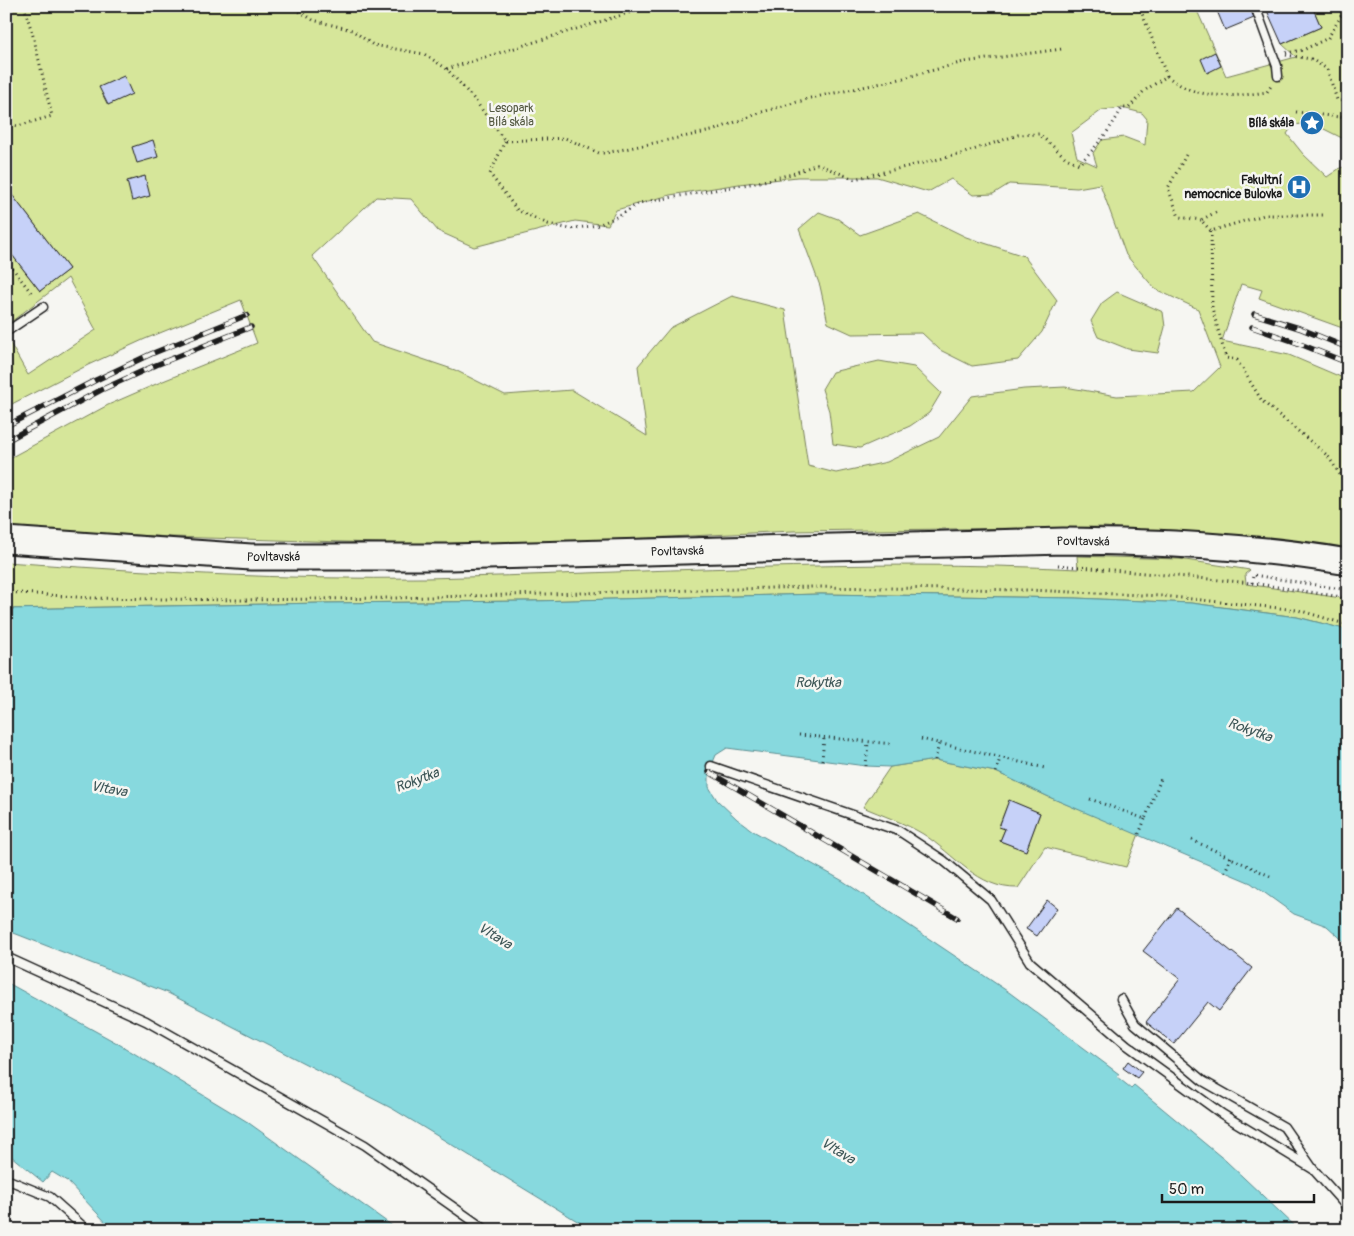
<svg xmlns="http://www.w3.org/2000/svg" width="1354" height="1236" viewBox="0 0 1354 1236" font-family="Pangolin,sans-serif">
  <rect width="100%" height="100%" fill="#f6f6f2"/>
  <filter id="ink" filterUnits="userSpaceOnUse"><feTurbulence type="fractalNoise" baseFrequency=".02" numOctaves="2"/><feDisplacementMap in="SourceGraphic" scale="10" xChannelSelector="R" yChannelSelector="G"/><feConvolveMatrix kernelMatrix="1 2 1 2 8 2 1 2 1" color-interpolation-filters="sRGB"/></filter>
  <g filter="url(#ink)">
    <!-- green -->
    <path fill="#d6e69a" stroke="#79815b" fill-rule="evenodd" d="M6 6H1195L1226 76 1296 57 1282 44 1321 27 1312 6H1348V141L1312 123 1293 125 1287 134 1303 154 1327 177 1340 168 1348 166V330L1259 298 1262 290 1241 284 1222 341 1289 355 1348 380V549L1105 527 793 531 482 546 171 537 6 528V460L108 405 163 381 257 343 241 300 145 339 88 365 6 407V336L28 375 96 330 68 278 7 325 6 327V247L40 291 69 269 6 187ZM1122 108 1142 113 1147 119 1145 145 1124 137 1102 140 1093 153 1097 166 1077 157 1071 133 1102 110ZM797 177H877L928 192 951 179 973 195 993 194 1009 184 1077 188 1100 184 1126 255 1155 289 1198 309 1220 367 1194 392 1117 396 1065 387 1024 389 972 396 939 437 887 462 836 473 808 466 785 310 732 296 670 328 638 366 647 436 572 390 505 395 455 370 372 342 312 256 376 197 411 199 438 231 474 247 575 221 608 225 616 210 670 195 739 184Z
      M819 212 838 219 860 235 919 214 966 237 1024 256 1057 300 1042 332 1018 360 972 366 940 350 922 333 852 334 828 323 820 286 799 229Z
      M1117 292 1163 312 1165 327 1158 353 1128 349 1098 337 1091 321 1102 303Z
      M879 361 914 367 941 393 929 413 910 426 860 448 833 444 829 411 822 389 832 372Z
      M1077 556 1179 559 1250 570 1245 574 1246 584 1348 599V630L1297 617 1191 603 1075 598 821 594 532 601 323 603 6 609V562C146 572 286 580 426 578 643 573 861 558 1078 569Z
      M935 760 996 772 1049 797 1139 834 1126 867 1045 847 1018 888C978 889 954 854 923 834 905 823 881 815 863 807L890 767ZM1009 801 1040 813 1026 850 1000 841 1005 829 999 826Z"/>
    <!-- water -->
    <path fill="#87d9de" stroke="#5c8d90" d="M821 594 1075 598 1191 603 1297 617 1348 630V945L1327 926 1294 914 1251 883 1049 797 996 772 935 760 890 767 866 766 727 748 716 755 709 772V787L717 800 737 819 753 831 843 881 1010 993 1119 1074 1117 1077 1131 1088 1134 1085 1226 1161 1299 1230H592L393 1109 168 993 6 930V609L323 603 532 601Z
      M6 982 117 1043 246 1121 398 1230H113L67 1181 52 1172 43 1182 6 1152Z"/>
    <!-- building -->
    <path fill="#c6d1f8" stroke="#1c1c1c" d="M1215 6H1249L1254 18 1225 30Z
      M1265 6H1312L1321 27 1282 44Z
      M1215 52 1221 66 1207 73 1201 59Z
      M124 76 132 94 108 105 99 87Z
      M153 140 158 157 137 163 132 147Z
      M145 176 150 196 132 201 127 181Z
      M6 187 69 269 40 291 6 247Z
      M1009 800 1040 813 1026 851 1000 841 1005 829 999 827Z
      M1047 900 1057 908 1037 936 1026 929Z
      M1177 908 1252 968 1219 1011 1208 1002 1174 1044 1146 1022 1180 979 1143 951Z
      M1128 1061 1142 1072 1137 1078 1123 1068Z"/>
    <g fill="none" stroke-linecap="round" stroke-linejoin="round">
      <!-- service casing -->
      <g stroke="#1c1c1c" stroke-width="11">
        <path id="service" d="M1255 6 1277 66 1278 76
          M6 332 43 307
          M711 766 899 831 943 860 991 900 1030 962 1127 1045 1222 1114 1313 1169
          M6 957 146 1021 365 1145 486 1230
          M1121 999 1135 1024 1203 1081 1284 1127 1313 1169 1348 1208
          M6 1179 50 1197 87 1230"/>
      </g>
      <!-- primary casing -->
      <g stroke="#1c1c1c" stroke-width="29">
        <g id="primary">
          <path id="s1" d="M6 540 251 557H450L1063 541C1159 542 1254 546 1348 562"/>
        </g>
      </g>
      <!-- path -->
      <path stroke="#1c1c1c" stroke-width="3" stroke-dasharray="1 4" stroke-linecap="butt" d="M291 6 313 20 352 30 373 45 424 54 447 69 474 99 505 141 565 138 599 153H605L712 131 762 112 811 98 896 80 964 62 1062 49
        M1286 53 1303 50 1328 38 1347 6
        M1286 55 1311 59 1327 69 1337 100 1348 102
        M447 69 651 6
        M1167 76C1172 80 1178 84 1184 87 1208 99 1241 96 1267 92L1271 86
        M1296 112 1348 118
        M6 124 18 126 52 116 34 39 24 6
        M505 141 490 174 517 210 548 224 570 229 598 225 621 215 639 203 755 183 792 174 817 164 854 179 961 154 1018 135 1039 134 1066 158 1079 164C1096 147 1111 129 1122 108H1129L1144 91 1167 76 1139 6
        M1186 155 1168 188 1179 217 1201 220
        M1216 212 1201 220 1211 231 1264 215H1326
        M1211 231 1212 308 1226 358 1237 360 1262 401 1328 456 1348 487
        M6 260 33 295
        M1058 565 1252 583 1348 598
        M1252 583 1253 575 1348 590
        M6 592 91 598 241 600 392 598 813 587 1028 590 1163 596 1298 610 1348 625
        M799 735 893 744
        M921 739 1045 768
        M822 760 824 738
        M935 760 939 744
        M866 766 868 742
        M996 772 1000 758
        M1090 799 1145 819 1162 776
        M1139 834 1145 819
        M1192 840 1270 876
        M1225 872 1231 857"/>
      <!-- service -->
      <use href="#service" stroke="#f6f6f2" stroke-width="8"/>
      <!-- primary -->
      <use href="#primary" stroke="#f6f6f2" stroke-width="25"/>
      <!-- rail casing -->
      <g stroke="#1c1c1c" stroke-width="5.5">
        <path id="rail" d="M1254 314 1299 328 1348 348
          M1252 327 1295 342 1348 363
          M6 426 96 380 151 354 247 315
          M6 441 101 390 156 365 251 327
          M709 772 957 918"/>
      </g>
      <!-- rail -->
      <use href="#rail" stroke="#f6f6f2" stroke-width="4" stroke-dasharray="11" stroke-linecap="butt"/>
    </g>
  </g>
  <!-- icons -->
  <defs>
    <g id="sight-disc" transform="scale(1.25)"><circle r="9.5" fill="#1f6fb2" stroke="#f6f6f2"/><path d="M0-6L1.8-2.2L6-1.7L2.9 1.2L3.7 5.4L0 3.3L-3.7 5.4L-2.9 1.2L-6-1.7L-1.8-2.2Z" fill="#fff"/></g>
    <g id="hospital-disc" transform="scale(1.25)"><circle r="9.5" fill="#1f6fb2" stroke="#f6f6f2"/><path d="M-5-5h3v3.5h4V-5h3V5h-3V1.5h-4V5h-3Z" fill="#fff"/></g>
  </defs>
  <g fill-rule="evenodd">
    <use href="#sight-disc" x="1312" y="123"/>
    <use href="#hospital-disc" x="1299" y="187"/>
  </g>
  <g text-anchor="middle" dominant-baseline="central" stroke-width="5" stroke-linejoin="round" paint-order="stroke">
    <!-- park labels -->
    <g font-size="12" fill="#545942" stroke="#f6f6f2">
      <text x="511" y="108">Lesopark<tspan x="511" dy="14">Bílá skála</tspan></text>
    </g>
    <!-- poi labels -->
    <g font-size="12" font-weight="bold" fill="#1c1c1c" stroke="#f6f6f2" text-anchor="end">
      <text x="1294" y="123">Bílá skála</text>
      <text x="1282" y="180">Fakultní<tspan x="1282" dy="14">nemocnice Bulovka</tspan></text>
    </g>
    <!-- street labels -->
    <g font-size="12" fill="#1c1c1c" stroke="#f6f6f2">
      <text stroke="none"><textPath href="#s1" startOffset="1078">Povltavská</textPath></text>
      <text stroke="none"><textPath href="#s1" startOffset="672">Povltavská</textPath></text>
      <text stroke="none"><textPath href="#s1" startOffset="268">Povltavská</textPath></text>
    </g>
    <!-- water labels -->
    <g font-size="14" font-style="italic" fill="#3c5556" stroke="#f6f6f2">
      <text x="818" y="682">Rokytka</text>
      <text transform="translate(1250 730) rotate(20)">Rokytka</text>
      <text transform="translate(417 780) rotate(-21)">Rokytka</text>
      <text transform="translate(109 789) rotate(10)">Vltava</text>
      <text transform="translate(495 936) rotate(32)">Vltava</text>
      <text transform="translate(838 1151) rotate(32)">Vltava</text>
    </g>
  </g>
  <!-- margin -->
  <rect width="1354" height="1236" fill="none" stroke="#f6f6f2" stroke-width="25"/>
  <rect x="12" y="12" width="1329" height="1211" fill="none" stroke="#1c1c1c" stroke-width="2" filter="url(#ink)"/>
  <!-- scale -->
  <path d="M1162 1194v8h152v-8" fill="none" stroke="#1c1c1c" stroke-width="2.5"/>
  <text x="1169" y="1194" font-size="15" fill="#1c1c1c" stroke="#f6f6f2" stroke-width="4" paint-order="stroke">50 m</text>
</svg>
